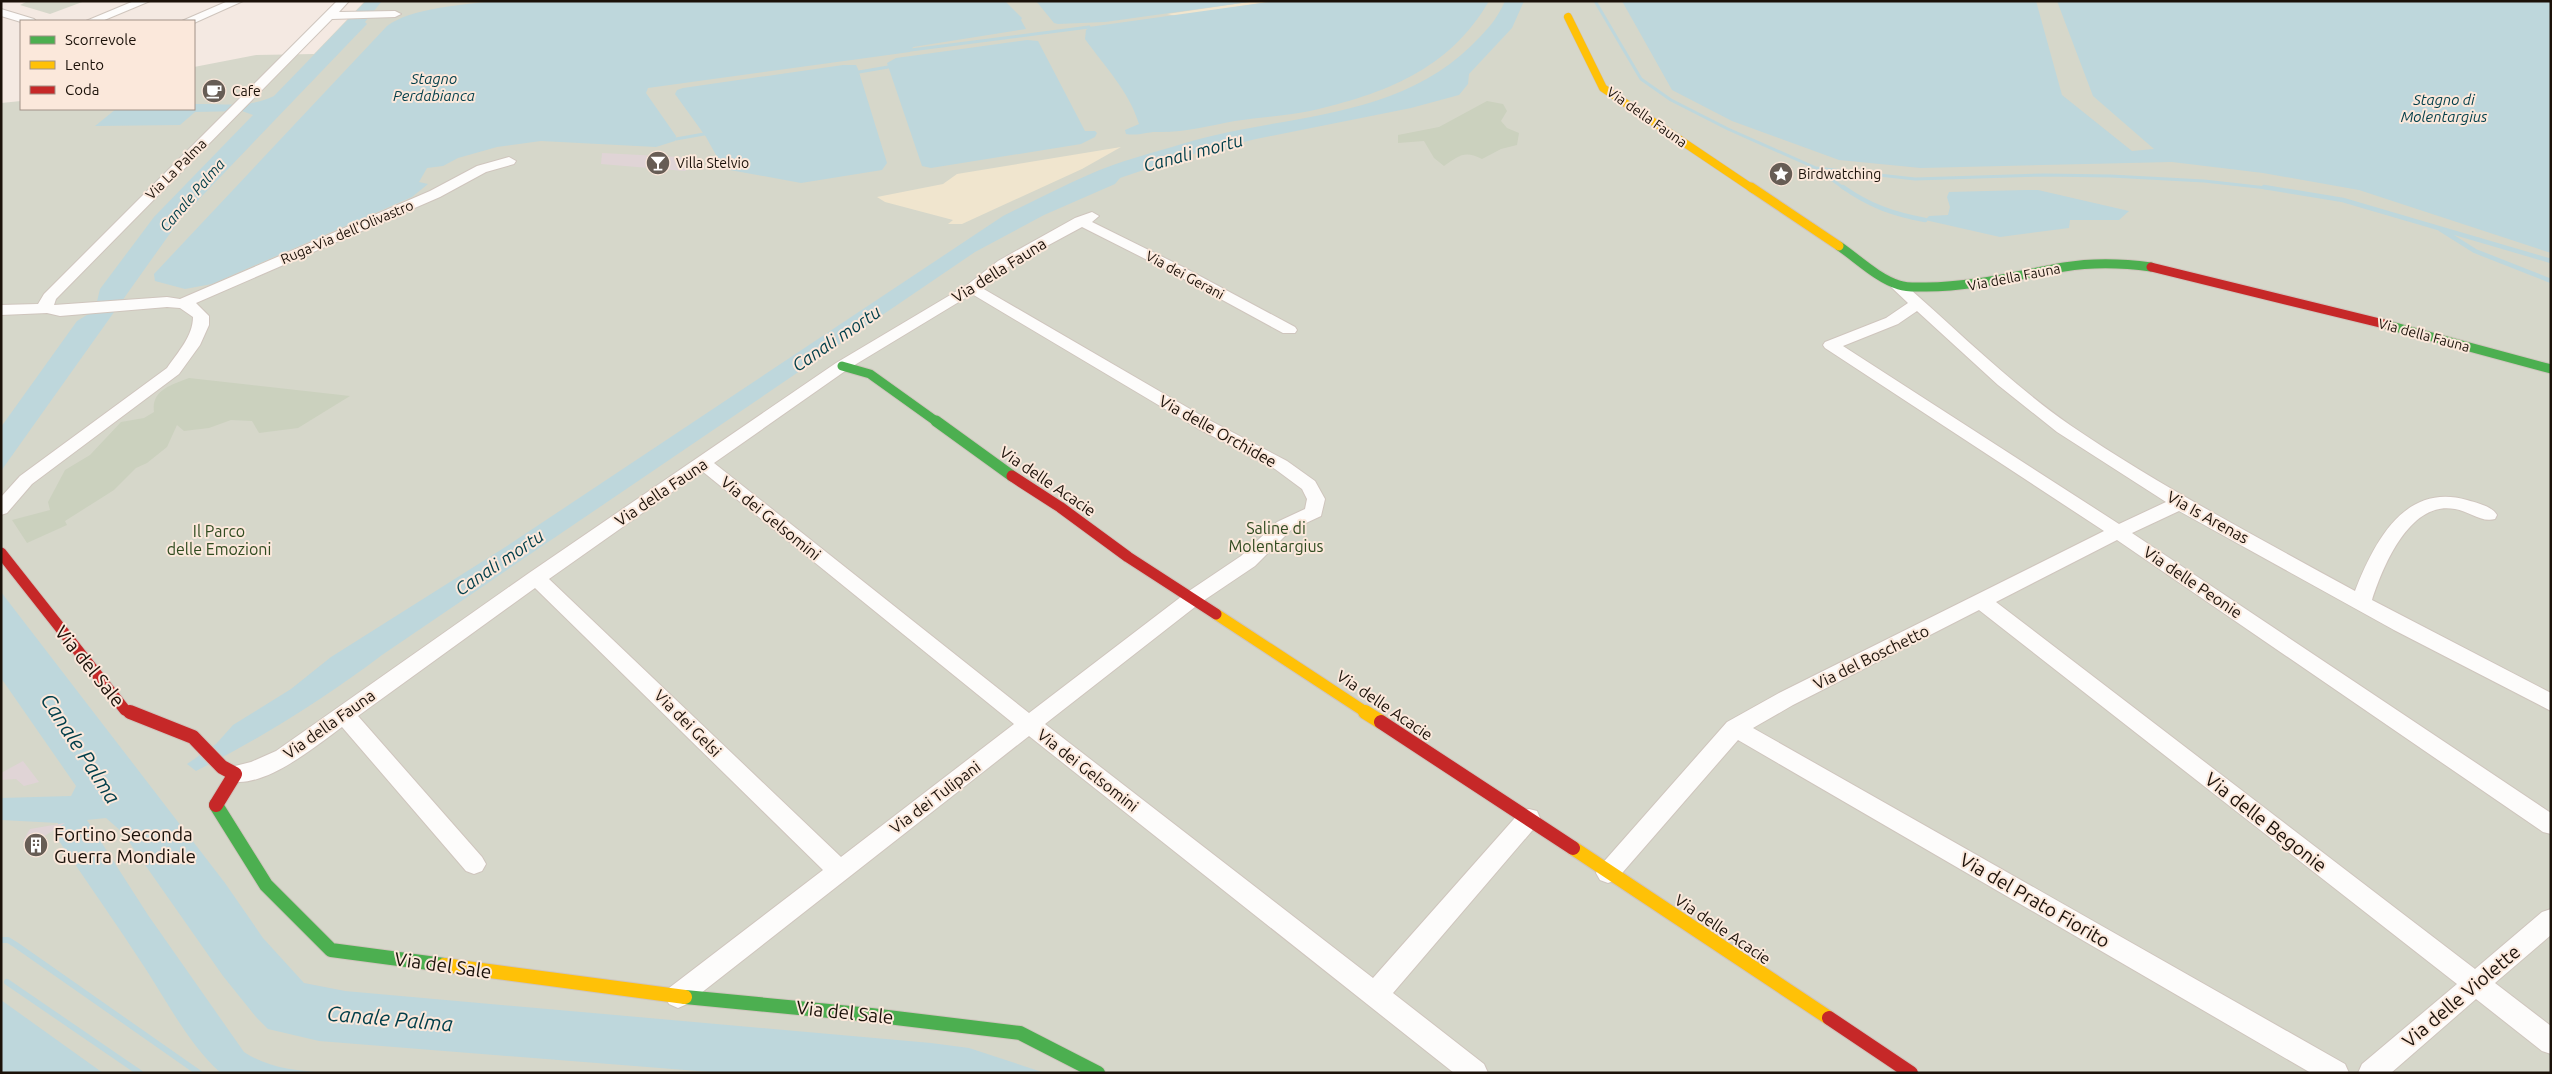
<svg xmlns="http://www.w3.org/2000/svg" width="2552" height="1074" viewBox="0 0 2552 1074" font-family="Ubuntu,sans-serif">
  <rect width="100%" height="100%" fill="#f4e9e2"/>
  <!-- green -->
  <path fill="#d6d7ca" d="M28 1H85L50 14 20 5Z
    M365 1H2551V1073H1V103L21 101V109H194V67L256 55 314 54Z"/>
  <!-- forest -->
  <path fill="#cbd1be" d="M1487 101 1503 104 1507 111 1501 121 1507 128 1519 133 1517 145 1501 149 1482 159C1464 150 1459 156 1444 166L1434 158 1424 141 1398 143V135L1439 127Z
    M189 378 350 396 298 428 259 433 252 421 231 420 209 428 184 431 177 425 167 447 147 463 136 468 114 490 65 521 67 525 27 543 12 520 50 510 48 502 65 470 90 455 121 422 144 418 154 412C151 391 170 385 189 378Z"/>
  <!-- sand -->
  <path fill="#f0e5ce" d="M1256 1H1276L1176 16 1167 14Z
    M1121 147 1082 169 962 224H948L953 220 885 202 877 197 943 184 957 174Z"/>
  <!-- water -->
  <path fill="#bed7dc" d="M366 1H382L365 22 367 24 181 218 1 471V427L77 321 95 310 100 289 154 217 253 115 242 111 195 112 180 125 95 126 116 109H194V104C223 103 246 109 274 96Z
    M493 1H1005L1022 18 1021 20 1026 29 913 47 910 52 648 88 646 93 676 136 675 141 656 147 541 141 497 147 458 158 443 166 427 168 419 182 428 184 412 197 212 284 185 289 155 281 154 274 387 26C411 8 462 5 493 1Z
    M1036 1H1256L1105 22 1058 24 1054 23Z
    M1276 1H1489C1449 70 1384 94 1310 111 1286 116 1260 117 1235 121 1208 126 1183 133 1156 132 1146 132 1139 136 1126 134L1125 130 1139 124C1129 91 1105 67 1085 39L1086 30 1089 27Z
    M1505 1H1524L1512 28 1469 74 1468 84 1459 95 1411 108 1256 139 1185 156 1120 178 1115 184 1044 215 975 252 382 655C324 699 261 738 196 771L187 764 216 744 233 725 291 689 331 657 507 546 1003 216C1031 202 1059 188 1088 175 1119 161 1153 153 1185 143 1282 114 1394 121 1471 46 1485 32 1497 20 1505 1Z
    M1622 1H2036L2062 95 2132 151 2154 149 2093 96 2057 1H2551V253L2359 190 2263 173 2172 162 1921 168 1839 160 1732 121 1672 90Z
    M1027 40 1038 41 1085 131H1095L1097 133 1095 137 1081 144 931 168 922 166 887 63 896 58Z
    M843 65H856L858 69 887 163 882 170 801 183 730 170 721 164 706 137 675 94 677 90 683 88Z
    M2025 190H2038L2129 211 2119 220H2070L2069 228 2000 237 1925 220 1929 216 1948 215 1950 207 1947 197 1949 192Z
    M1 592 225 883 263 938 304 983 345 991 931 1043 969 1048 1045 1073H723L319 1041 268 1029 256 1017 223 976 122 832 106 818 87 820 148 915 244 1052C270 1069 295 1070 325 1073H221C190 1046 169 1005 147 971 118 926 87 882 57 838L58 823 1 820V798L71 796 76 786 1 678Z
    M1 1000 103 1073H1Z"/>
  <g fill="none" stroke-linecap="round" stroke-linejoin="round">
    <!-- stream-far2 -->
    <path stroke="#bed7dc" stroke-width="3" d="M1595 1 1641 79 1671 100 1728 129 1816 168 1845 189
      M911 50 1089 27
      M859 72 888 67
      M676 139 704 134
      M1816 168 1915 179 2044 175 2111 176 2204 181 2276 189"/>
    <!-- stream-far1 -->
    <path stroke="#bed7dc" stroke-width="4.5" d="M1843 187C1870 206 1893 214 1925 220
      M2264 187 2343 200 2551 261
      M2440 229 2475 251 2551 281"/>
    <!-- stream -->
    <path stroke="#bed7dc" stroke-width="6" d="M1 940H8L16 945 199 1073
      M7 982 140 1073"/>
  </g>
  <!-- building -->
  <path fill="#e0d4d6" d="M602 153 698 158 685 171 601 164Z
    M23 761 39 782 24 786 16 779 1 780V773Z
    M65 823 35 842 23 841 30 829Z"/>
  <g fill="none" stroke-linecap="round" stroke-linejoin="round">
    <!-- street casing -->
    <g stroke="#cfc5bd" stroke-width="2">
      <path id="street" d="M134 1H150L102 21H86Z
        M228 1H243L194 23 182 21Z
        M337 1H349L339 12 395 11 401 14 395 17 332 19 56 299 54 305 167 297 180 299 430 191 477 166 509 157 516 161 514 164 486 172 440 197 196 303 209 316V325L200 345 179 374 32 484 7 513 1 515V497L20 476 167 368C178 352 193 336 193 317L180 308 167 307 60 316 47 313 1 315V305L38 304 44 294Z
        M1 9 34 19 36 21 21 22 1 16Z
        M1092 212 1099 216 1092 222 1183 267 1295 327 1297 330 1295 333H1283L1173 273 1082 227 1008 267 982 288 1209 420 1287 461 1315 481 1325 499 1321 516 1291 530 1255 566 1200 603 1045 724 1373 978 1521 811 1529 809 1537 811 1540 818 1537 825 1393 993 1484 1064 1488 1073H1454L1029 736 687 1004 678 1008 669 1004 665 996 669 988 823 870 535 588 358 716 482 857 486 864 482 871 474 874 466 871 342 727C316 746 261 792 227 780L224 774 227 768 251 762 276 751 529 573 836 363 967 285 998 261 1075 218ZM972 294 1197 428 1275 469 1302 489 1307 499 1305 509 1277 522 1241 556 1186 593 1029 713 714 463 848 369ZM702 471 1014 724 841 857 549 579Z
        M1897 280 1902 282C1957 330 2010 383 2070 425 2161 487 2259 538 2355 591 2374 542 2405 482 2467 500 2477 503 2492 506 2497 515L2495 519C2481 523 2469 511 2455 509 2410 500 2383 566 2372 600L2551 693V711L2394 630 2179 511 2132 533 2551 813V834L2543 832 2117 540 1996 602 2475 969 2542 912 2551 909V935L2495 983 2551 1026V1054L2542 1051 2476 999 2391 1073H2358L2362 1064 2457 984 1979 610 1793 705 1753 728 2345 1064 2349 1073H2311L1738 740 1616 880 1608 883 1600 880 1596 873 1600 866 1727 722 1779 693 2104 531 1825 348 1823 345 1825 342 1886 318 1908 303 1889 285ZM1917 311 1998 385 2057 432 2166 502 2119 524 1843 346 1898 324Z"/>
    </g>
    <!-- fast-far2 casing -->
    <g stroke="#cfc5bd" stroke-width="11">
      <path id="fast-far2" d="M1839 246C1858 259 1877 278 1899 285 1908 288 1917 287 1926 287 1973 287 2018 275 2064 267 2094 262 2122 263 2151 267
        M2384 324 2551 369
        M842 366 870 374 937 422"/>
    </g>
    <!-- fast-far1 casing -->
    <g stroke="#cfc5bd" stroke-width="13">
      <path id="fast-far1" d="M936 421 1012 476"/>
    </g>
    <!-- fast casing -->
    <g stroke="#cfc5bd" stroke-width="16">
      <path id="fast" d="M216 805 266 885 331 950 444 965
        M685 997 871 1015 1020 1033 1098 1073"/>
    </g>
    <!-- slow-far3 casing -->
    <g stroke="#cfc5bd" stroke-width="9">
      <path id="slow-far3" d="M1568 17 1603 88 1753 189"/>
    </g>
    <!-- slow-far2 casing -->
    <g stroke="#cfc5bd" stroke-width="11">
      <path id="slow-far2" d="M1751 187 1839 246"/>
    </g>
    <!-- slow-far1 casing -->
    <g stroke="#cfc5bd" stroke-width="13">
      <path id="slow-far1" d="M1216 614 1367 713"/>
    </g>
    <!-- slow casing -->
    <g stroke="#cfc5bd" stroke-width="16">
      <path id="slow" d="M1365 712 1381 722
        M1573 848 1829 1018
        M444 965 685 997"/>
    </g>
    <!-- jam-far2 casing -->
    <g stroke="#cfc5bd" stroke-width="11">
      <path id="jam-far2" d="M2151 267 2384 324"/>
    </g>
    <!-- jam-far1 casing -->
    <g stroke="#cfc5bd" stroke-width="13">
      <path id="jam-far1" d="M1012 476 1060 507 1128 557 1216 614
        M1 553 125 710 133 713"/>
    </g>
    <!-- jam casing -->
    <g stroke="#cfc5bd" stroke-width="16">
      <path id="jam" d="M130 712 193 737 222 767 235 774 216 805
        M1381 722 1573 848
        M1829 1018 1911 1073"/>
    </g>
    <!-- street -->
    <use href="#street" fill="#fdfcfb" fill-rule="evenodd"/>
    <!-- fast-far2 -->
    <use href="#fast-far2" stroke="#4caf50" stroke-width="9"/>
    <!-- fast-far1 -->
    <use href="#fast-far1" stroke="#4caf50" stroke-width="11"/>
    <!-- fast -->
    <use href="#fast" stroke="#4caf50" stroke-width="14"/>
    <!-- slow-far3 -->
    <use href="#slow-far3" stroke="#ffc107" stroke-width="8"/>
    <!-- slow-far2 -->
    <use href="#slow-far2" stroke="#ffc107" stroke-width="9"/>
    <!-- slow-far1 -->
    <use href="#slow-far1" stroke="#ffc107" stroke-width="11"/>
    <!-- slow -->
    <use href="#slow" stroke="#ffc107" stroke-width="14"/>
    <!-- jam-far2 -->
    <use href="#jam-far2" stroke="#c62828" stroke-width="9"/>
    <!-- jam-far1 -->
    <use href="#jam-far1" stroke="#c62828" stroke-width="11"/>
    <!-- jam -->
    <use href="#jam" stroke="#c62828" stroke-width="14"/>
  </g>
  <!-- icons -->
  <defs>
    <g id="cafe-disc" transform="scale(1.25)"><circle r="9.5" fill="#675d55" stroke="#fbe8db"/><path d="M-5.5-4.5H6V0H3Q3 3.5 0 3.5H-2.5Q-5.5 3.5-5.5 0ZM3-3.2v2h1.7v-2ZM-6 4.5H4V6H-6Z" fill="#fff"/></g>
    <g id="bar-disc" transform="scale(1.25)"><circle r="9.5" fill="#675d55" stroke="#fbe8db"/><path d="M-6-5H6L.8 .8V4.5H3.5V6h-7V4.5H-.8V.8Z" fill="#fff"/></g>
    <g id="sight-disc" transform="scale(1.25)"><circle r="9.5" fill="#675d55" stroke="#fbe8db"/><path d="M0-6L1.8-2.2L6-1.7L2.9 1.2L3.7 5.4L0 3.3L-3.7 5.4L-2.9 1.2L-6-1.7L-1.8-2.2Z" fill="#fff"/></g>
    <g id="building-disc" transform="scale(1.25)"><circle r="9.5" fill="#675d55" stroke="#fbe8db"/><path d="M-4-6H4V6H1V3H-1V6H-4ZM-2.5-4.3h1.7v1.8h-1.7ZM.8-4.3h1.7v1.8H.8ZM-2.5-1h1.7V.8h-1.7ZM.8-1h1.7V.8H.8Z" fill="#fff"/></g>
  </defs>
  <g fill-rule="evenodd">
    <use href="#cafe-disc" x="214" y="91"/>
    <use href="#bar-disc" x="658" y="163"/>
    <use href="#sight-disc" x="1781" y="174"/>
    <use href="#building-disc" x="36" y="845"/>
  </g>
  <g text-anchor="middle" dominant-baseline="central" stroke-width="4" stroke-linejoin="round" paint-order="stroke">
    <!-- far-poi labels -->
    <g font-size="14" fill="#1b1109" stroke="#fbe8db" text-anchor="start">
      <text x="232" y="91">Cafe</text>
      <text x="676" y="163">Villa Stelvio</text>
      <text x="1798" y="174">Birdwatching</text>
    </g>
    <!-- far-street labels -->
    <g font-size="14" fill="#1b1109" stroke="#fbe8db">
      <text transform="translate(1647 117) rotate(35)">Via della Fauna</text>
      <text transform="translate(176 169) rotate(-45)">Via La Palma</text>
      <text transform="translate(347 232) rotate(-23)">Ruga-Via dell'Olivastro</text>
      <text transform="translate(1185 275) rotate(28)">Via dei Gerani</text>
      <text transform="translate(2014 277) rotate(-11)">Via della Fauna</text>
      <text transform="translate(2424 335) rotate(15)">Via della Fauna</text>
    </g>
    <!-- far-water labels -->
    <g font-size="15" font-style="italic" fill="#003e4a" stroke="#fbe8db">
      <text x="434" y="78">Stagno<tspan x="434" dy="17">Perdabianca</tspan></text>
      <text x="2444" y="99">Stagno di<tspan x="2444" dy="17">Molentargius</tspan></text>
      <text transform="translate(192 195) rotate(-49)">Canale Palma</text>
    </g>
    <!-- street labels -->
    <g font-size="16" fill="#1b1109" stroke="#fbe8db">
      <text transform="translate(999 270) rotate(-32)">Via della Fauna</text>
      <text transform="translate(1218 431) rotate(29)">Via delle Orchidee</text>
      <text transform="translate(1048 481) rotate(34)">Via delle Acacie</text>
      <text transform="translate(661 492) rotate(-34)">Via della Fauna</text>
      <text transform="translate(2208 517) rotate(29)">Via Is Arenas</text>
      <text transform="translate(771 518) rotate(39)">Via dei Gelsomini</text>
      <text transform="translate(2193 582) rotate(34)">Via delle Peonie</text>
      <text transform="translate(1871 657) rotate(-26)">Via del Boschetto</text>
      <text transform="translate(1385 705) rotate(34)">Via delle Acacie</text>
      <text transform="translate(688 723) rotate(45)">Via dei Gelsi</text>
      <text transform="translate(329 724) rotate(-35)">Via della Fauna</text>
      <text transform="translate(1088 770) rotate(38)">Via dei Gelsomini</text>
      <text transform="translate(935 797) rotate(-37)">Via dei Tulipani</text>
      <text transform="translate(1723 929) rotate(34)">Via delle Acacie</text>
    </g>
    <!-- park labels -->
    <g font-size="16" fill="#304b20" stroke="#fbe8db">
      <text x="1276" y="528">Saline di<tspan x="1276" dy="18">Molentargius</tspan></text>
      <text x="219" y="531">Il Parco<tspan x="219" dy="18">delle Emozioni</tspan></text>
    </g>
    <!-- water labels -->
    <g font-size="18" font-style="italic" fill="#003e4a" stroke="#fbe8db">
      <text transform="translate(1193 152) rotate(-15)">Canali mortu</text>
      <text transform="translate(836 338) rotate(-34)">Canali mortu</text>
      <text transform="translate(499 562) rotate(-34)">Canali mortu</text>
    </g>
    <!-- near-street labels -->
    <g font-size="19" fill="#1b1109" stroke="#fbe8db">
      <text transform="translate(90 666) rotate(51)">Via del Sale</text>
      <text transform="translate(2266 822) rotate(38)">Via delle Begonie</text>
      <text transform="translate(2035 900) rotate(30)">Via del Prato Fiorito</text>
      <text transform="translate(443 965) rotate(8)">Via del Sale</text>
      <text transform="translate(2461 996) rotate(-40)">Via delle Violette</text>
      <text transform="translate(845 1012) rotate(6)">Via del Sale</text>
    </g>
    <!-- near-poi labels -->
    <g font-size="19" fill="#1b1109" stroke="#fbe8db" text-anchor="start">
      <text x="54" y="834">Fortino Seconda<tspan x="54" dy="22">Guerra Mondiale</tspan></text>
    </g>
    <!-- near-water labels -->
    <g font-size="21" font-style="italic" fill="#003e4a" stroke="#fbe8db">
      <text transform="translate(81 748) rotate(57)">Canale Palma</text>
      <text transform="translate(390 1018) rotate(5)">Canale Palma</text>
    </g>
  </g>
  <!-- border -->
  <rect width="2552" height="1074" fill="none" stroke="#1b1109" stroke-width="5"/>
  <!-- legend -->
  <rect x="20" y="20" width="175" height="90" fill="#fbe8db" stroke="#a19287"/>
  <rect x="30" y="36" width="25" height="8" fill="#4caf50" stroke="#a19287"/>
  <text x="65" y="45" font-size="15" fill="#1b1109">Scorrevole</text>
  <rect x="30" y="61" width="25" height="8" fill="#ffc107" stroke="#a19287"/>
  <text x="65" y="70" font-size="15" fill="#1b1109">Lento</text>
  <rect x="30" y="86" width="25" height="8" fill="#c62828" stroke="#a19287"/>
  <text x="65" y="95" font-size="15" fill="#1b1109">Coda</text>
</svg>
